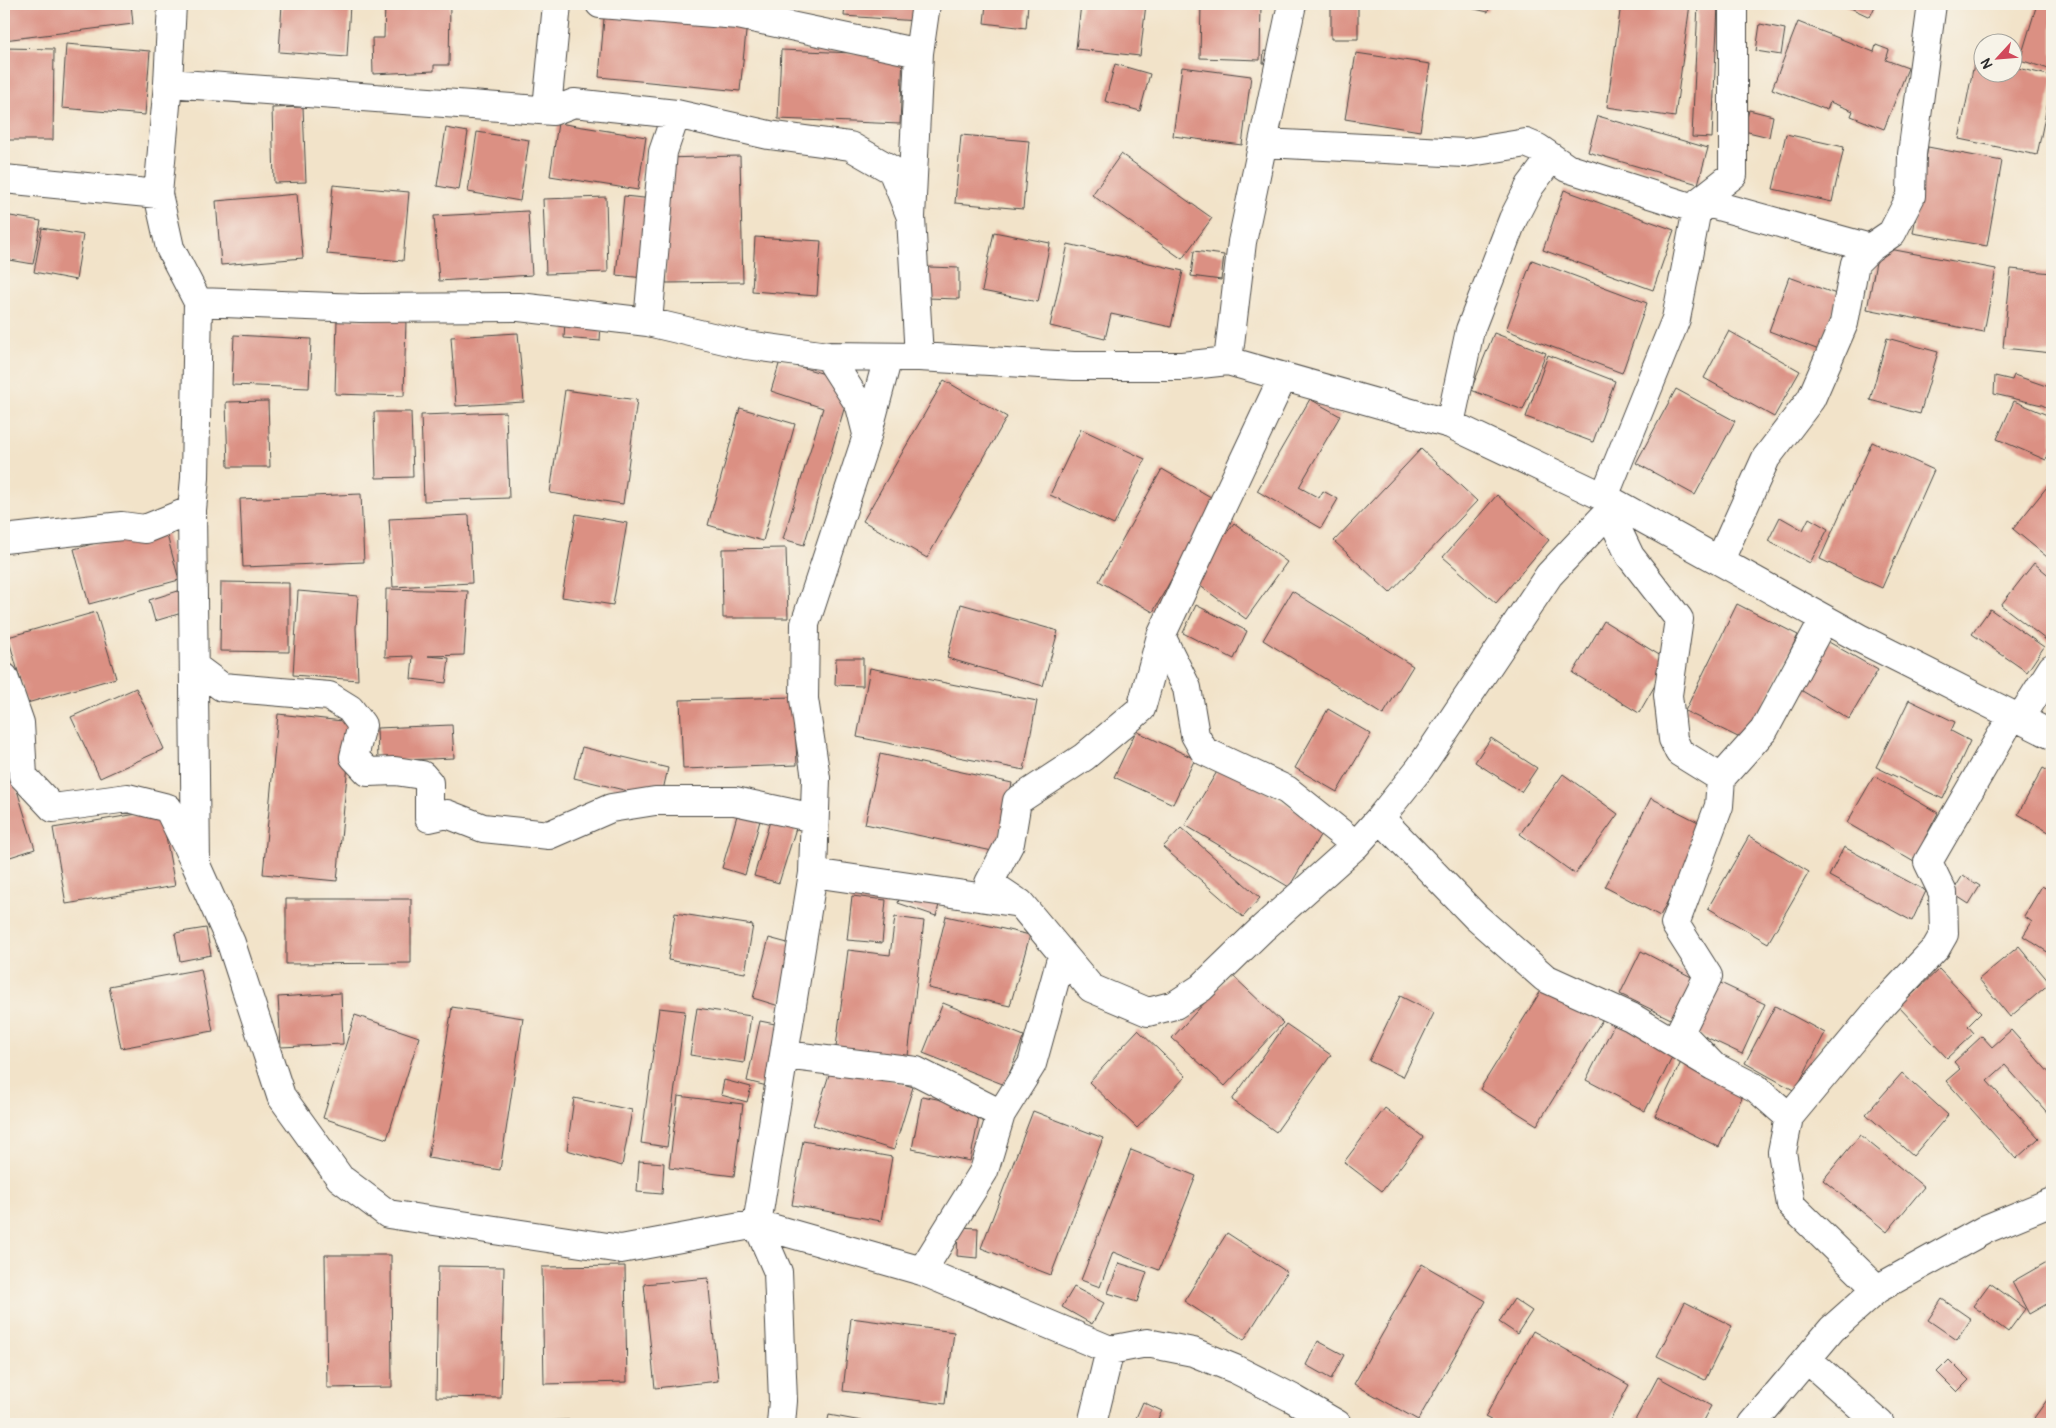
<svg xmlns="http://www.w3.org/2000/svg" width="2056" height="1428" viewBox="0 0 2056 1428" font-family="Pangolin,sans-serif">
  <rect width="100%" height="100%" fill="#f7f3e8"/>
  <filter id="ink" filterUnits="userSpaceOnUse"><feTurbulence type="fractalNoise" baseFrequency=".02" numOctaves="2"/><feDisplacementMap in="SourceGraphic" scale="10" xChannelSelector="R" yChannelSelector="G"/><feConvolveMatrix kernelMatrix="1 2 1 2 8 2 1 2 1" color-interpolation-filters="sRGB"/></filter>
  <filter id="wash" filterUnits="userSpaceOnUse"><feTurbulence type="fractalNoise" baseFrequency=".0096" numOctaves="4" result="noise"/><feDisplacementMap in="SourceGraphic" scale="20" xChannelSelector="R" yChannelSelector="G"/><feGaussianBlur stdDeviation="1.12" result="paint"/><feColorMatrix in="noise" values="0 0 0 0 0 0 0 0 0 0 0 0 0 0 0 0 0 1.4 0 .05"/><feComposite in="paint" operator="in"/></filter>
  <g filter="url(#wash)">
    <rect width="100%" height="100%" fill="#f2e3c9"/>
    <g id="blocks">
      <!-- building -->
      <path fill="#db9083" d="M4 4H131L133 24 4 40Z
        M282 4H350L347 57 279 52Z
        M385 4H450L449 65H434V71L373 74 372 38H384Z
        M759 4H793L791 25 757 14Z
        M845 4H918L917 21 844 16Z
        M986 4H1028L1026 28 984 23Z
        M1081 4H1146L1140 56 1076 49Z
        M1201 4H1261L1260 60 1200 58Z
        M1331 4H1358V39H1331Z
        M1453 4H1490L1488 12Z
        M1621 4H1690L1675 117 1607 107Z
        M1698 4H1718L1712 138 1692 137Z
        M1842 4H1876L1870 17Z
        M2037 4H2052V70L2020 60Z
        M605 7 747 22 740 91 599 77Z
        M1798 22 1874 52 1876 45 1889 50 1886 60 1908 68 1884 129 1851 116 1853 111 1830 102 1827 110 1772 89Z
        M1760 24 1785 29 1781 55 1756 51Z
        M66 44 150 51 145 115 62 108Z
        M4 48 54 49 53 140H4Z
        M781 50 903 55 900 124 778 119Z
        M1264 51 1274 52V64L1263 63Z
        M1356 53 1430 64 1420 131 1345 119Z
        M1975 59 1984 61V72H2014V67L2052 76V83L2037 155 1959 139Z
        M1115 64 1150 74 1140 111 1105 101Z
        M1182 67 1251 76 1242 145 1173 136Z
        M303 107 306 182 274 183 272 108Z
        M1749 110 1773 116 1769 137 1744 131Z
        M1598 116 1708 148 1698 184 1588 152Z
        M558 123 646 137 638 190 550 176Z
        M446 128 468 132 459 190 437 186Z
        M477 132 529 140 520 201 468 192Z
        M1786 134 1844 147 1832 202 1773 189Z
        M961 135 1029 141 1023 209 955 203Z
        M1928 147 2002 161 1987 246 1913 233Z
        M1121 154 1212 218 1182 259 1092 195Z
        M740 156 743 282 666 283 664 158Z
        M333 185 409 192 403 261 327 254Z
        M1564 190 1674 230 1653 290 1543 250Z
        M297 194 303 258 221 265 216 201Z
        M624 196 653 199 644 278 616 275Z
        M606 197 608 272 546 274 543 199Z
        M528 211 532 275 439 281 434 216Z
        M4 215 41 221 33 264 4 259Z
        M42 228 83 235 76 280 34 272Z
        M994 232 1050 243 1038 302 982 291Z
        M755 237 821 241 817 296 752 291Z
        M1068 244 1183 271 1171 327 1111 314 1105 339 1050 326Z
        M1879 247 1996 269 1984 332 1867 309Z
        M1194 251 1224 255 1221 280 1191 276Z
        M1532 260 1647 303 1622 373 1506 330Z
        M928 267 959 268V299L927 298Z
        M2011 269 2052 273V353L2003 348Z
        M1789 277 1839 295 1819 350 1769 331Z
        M337 319 406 320 404 396 335 394Z
        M565 321 601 323 600 341 564 338Z
        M1729 331 1800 371 1774 417 1704 378Z
        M518 333 524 402 456 406 451 337Z
        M1494 333 1546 353 1523 410 1471 390Z
        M234 335 311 339 309 388 232 385Z
        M1887 338 1938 352 1920 414 1870 400Z
        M1548 355 1615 381 1593 442 1526 417Z
        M780 361 852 382 804 545 783 539 823 408 771 391Z
        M2014 375 2052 388V410L2042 405 1994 394 1995 376 2012 380Z
        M944 380 1007 417 927 558 863 521Z
        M1676 389 1735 421 1695 495 1636 463Z
        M565 390 637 400 623 504 550 493Z
        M1310 399 1340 416 1299 487 1319 498 1323 491 1338 499 1321 528 1257 491Z
        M268 401 270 467H228L226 402Z
        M2014 401 2052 417V446L2046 460 1997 439Z
        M740 408 795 424 763 541 708 525Z
        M374 412H411L413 477 376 478Z
        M506 412 509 498 424 501 421 415Z
        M1081 429 1145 459 1114 525 1050 495Z
        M1872 442 1934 470 1882 588 1820 559Z
        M1421 449 1477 501 1390 593 1334 541Z
        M1162 469 1216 500 1153 612 1099 581Z
        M2051 482 2052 483V561L2013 529Z
        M361 494 364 562 243 567 240 499Z
        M1497 495 1549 540 1496 603 1443 557Z
        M576 514 627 523 613 605 562 597Z
        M469 515 472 583 393 587 389 519Z
        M1780 517 1803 530 1809 518 1828 529 1810 563 1768 541Z
        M1234 523 1287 562 1246 619 1192 580Z
        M164 524 179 580 89 604 74 549Z
        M786 548 788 618H723L722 549Z
        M2034 563 2052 578V639L2050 643 2001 605Z
        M221 582 289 583V652L220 651Z
        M386 589 468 591 464 655 428 656 449 658 446 683 411 679 413 656 385 657Z
        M178 591 185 612 155 621 149 600Z
        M298 591 358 596 356 628 358 680 293 675Z
        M1292 591 1413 666 1383 715 1263 640Z
        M961 604 1058 631 1043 686 947 658Z
        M1737 604 1798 635 1746 741 1685 711Z
        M1196 605 1247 631 1234 659 1183 633Z
        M1990 609 2044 647 2027 672 1972 634Z
        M96 612 116 678 27 703 8 637Z
        M1604 621 1669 661 1639 713 1573 673Z
        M1827 641 1878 670 1849 719 1799 689Z
        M836 658H863V686L835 685Z
        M870 668 1037 701 1024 770 857 737Z
        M136 688 164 749 100 778 71 717Z
        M794 697 797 765 683 769 680 700Z
        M1909 700 1955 722 1951 731 1970 741 1943 799 1876 767Z
        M1328 709 1371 734 1337 792 1295 768Z
        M278 714 352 722 337 881 263 874Z
        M452 725 454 758 378 761 377 728Z
        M1136 731 1195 759 1173 804 1114 777Z
        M1491 738 1537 768 1521 792 1475 762Z
        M582 747 668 768 661 799 574 778Z
        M6 754 35 849 4 859V755Z
        M880 754 1012 783 997 852 865 824Z
        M1221 765 1325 827 1289 887 1185 825Z
        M2043 768 2052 773V834L2018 814Z
        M1563 774 1618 814 1575 874 1520 834Z
        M1874 776 1938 813 1925 838 1928 840 1914 862 1847 823Z
        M1651 798 1706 826 1660 916 1605 887Z
        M161 810 175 886 66 904 53 828Z
        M738 812 761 817 745 875 722 868Z
        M770 821 796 828 779 883 754 876Z
        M1181 828 1260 898 1243 917 1163 847Z
        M1749 836 1809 872 1768 943 1708 908Z
        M1844 847 1926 891 1912 921 1829 876Z
        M1963 875 1980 886 1969 904 1952 893Z
        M2042 886 2052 892V955L2023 936 2032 922 2024 916Z
        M902 889 940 901 936 916 898 903Z
        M852 896 886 900 882 943 847 940Z
        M286 899H411V963L286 964Z
        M675 913 753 925 745 973 668 960Z
        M946 916 1030 935 1010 1006 928 988Z
        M895 917 924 921 908 1056 836 1047 848 950 890 955Z
        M206 928 211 955 180 961 175 933Z
        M769 938 795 945 779 1006 753 998Z
        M2019 946 2050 983 2010 1017 1979 979Z
        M1641 951 1699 981 1679 1023 1620 994Z
        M201 969 213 1031 121 1048 109 986Z
        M1939 969 1981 1013 1968 1026 1974 1033 1947 1058 1899 1007Z
        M1231 974 1283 1023 1225 1086 1172 1038Z
        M1710 978 1765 1004 1742 1054 1687 1028Z
        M1547 981 1604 1017 1537 1125 1480 1089Z
        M341 993 343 1044 281 1047 278 997Z
        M1400 996 1434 1013 1403 1077 1369 1061Z
        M943 1003 1024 1036 1005 1085 923 1053Z
        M1775 1006 1825 1033 1795 1091 1745 1063Z
        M452 1007 523 1018 500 1170 428 1158Z
        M659 1008 685 1011 667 1147 641 1143Z
        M697 1008 751 1016 744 1063 690 1055Z
        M355 1015 419 1037 387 1139 323 1118Z
        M760 1021 780 1025 767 1086 747 1081Z
        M1616 1021 1675 1052 1645 1111 1586 1080Z
        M1286 1024 1331 1055 1276 1132 1232 1100Z
        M1138 1030 1186 1076 1137 1128 1089 1082Z
        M2011 1030 2052 1076V1118L2005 1065 1987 1081 2039 1138 2016 1159 1946 1081 1960 1069 1954 1062 1982 1036 1992 1047Z
        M1682 1060 1745 1091 1719 1147 1655 1116Z
        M833 1062 913 1087 894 1150 813 1125Z
        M1902 1073 1948 1115 1913 1156 1866 1114Z
        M724 1080 751 1087 747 1102 721 1095Z
        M678 1096 743 1104 734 1176 669 1168Z
        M922 1096 981 1108 970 1161 912 1149Z
        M574 1098 632 1110 622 1166 567 1150Z
        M1385 1108 1423 1137 1382 1191 1344 1162Z
        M1033 1111 1103 1138 1051 1275 981 1248Z
        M1860 1135 1924 1187 1887 1232 1823 1180Z
        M803 1141 892 1157 881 1221 792 1205Z
        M1131 1150 1196 1176 1159 1270 1113 1252 1100 1287 1081 1280Z
        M639 1161 664 1163 662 1194 637 1192Z
        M958 1227 978 1228 977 1258 957 1256Z
        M1227 1233 1287 1272 1244 1340 1184 1301Z
        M325 1255H391L392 1387 327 1388Z
        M2052 1259V1301L2029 1314 2012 1282Z
        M1119 1263 1147 1272 1137 1302 1108 1293Z
        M1422 1264 1486 1301 1418 1420 1354 1384Z
        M438 1266 504 1267 501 1398 436 1397Z
        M625 1266 627 1382 544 1384 542 1267Z
        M708 1278 718 1381 655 1388 644 1284Z
        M1990 1283 2025 1309 2008 1332 1973 1306Z
        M1074 1287 1104 1303 1092 1324 1062 1307Z
        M1514 1299 1532 1311 1517 1334 1499 1322Z
        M1942 1299 1971 1319 1957 1340 1928 1320Z
        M1685 1302 1732 1326 1705 1380 1657 1356Z
        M851 1318 954 1332 945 1404 843 1391Z
        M1533 1331 1629 1385 1608 1424H1498L1485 1417Z
        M1318 1341 1344 1355 1331 1379 1306 1365Z
        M1949 1360 1969 1380 1957 1392 1937 1372Z
        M1658 1377 1711 1406 1701 1424H1633Z
        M2052 1393V1424H2042L2034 1418Z
        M1143 1402 1162 1411 1155 1424H1149L1136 1418Z
        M829 1415 872 1423V1424H827Z
        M1833 1416 1846 1424H1827Z
        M1295 1418 1308 1424H1292Z
        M569 1420 570 1424H535V1421Z"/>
    </g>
  </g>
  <g filter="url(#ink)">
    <use href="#blocks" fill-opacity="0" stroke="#494743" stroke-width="1"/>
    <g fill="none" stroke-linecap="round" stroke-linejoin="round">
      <!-- minor casing -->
      <g stroke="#494743" stroke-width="30">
        <path id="minor" d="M172 4 168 83 158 194 170 248 198 302 360 308 519 307 648 322 746 345 828 356 919 357 1074 366H1182L1228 361 1450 424 1604 497 1859 638 2052 735
          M600 4 738 15 919 53
          M168 83 553 111 574 103 676 114 769 135 850 146 892 170 911 217
          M553 111 548 98 557 4
          M1263 143 1465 153 1526 143 1538 148 1567 168 1697 209
          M4 179 158 194
          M1700 201 1870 248
          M198 302 195 478 192 510 196 865 231 943 281 1096 340 1178 388 1214 621 1249 757 1224 922 1271 1110 1350 1147 1343 1193 1352 1235 1369 1292 1398 1337 1424
          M648 322 663 152 676 114
          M828 356 860 406 867 434
          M919 357 911 217 919 53 926 4
          M1228 361 1242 242 1292 4
          M1450 424 1470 330 1513 219 1530 186 1551 158
          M1604 497 1676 319 1697 209 1700 201 1733 175V4
          M1609 512 1630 556 1679 619 1668 695 1673 739 1679 752 1721 778
          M4 539 122 526 145 529 192 510
          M1720 560 1766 458 1811 399 1844 323 1855 263 1870 248 1892 233 1911 196 1912 154 1932 4
          M1161 636 1187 688 1195 735 1204 751 1287 790 1356 845
          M195 667 222 687 329 696 350 709 362 725 354 757 368 772 395 771 422 775 429 783V818L447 814 483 828 549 835 611 808 655 801H735L814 818
          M4 677 20 723 23 776 53 808 128 798 168 808 193 859
          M2020 719 2052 668
          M1380 818 1476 917 1545 978 1631 1017 1713 1066 1756 1088 1789 1117
          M813 873 1020 903 1091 988 1148 1012 1175 1005 1201 988 1263 928 1356 845 1380 818 1420 768 1549 575 1616 504
          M1016 901 989 883 1010 843 1017 801 1084 757 1141 709 1161 636 1283 377
          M785 1055 916 1071 1001 1114
          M1713 1066 1680 1032 1708 976 1675 924 1719 806 1721 778 1764 730 1824 619
          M922 1271 984 1171 1001 1114 1032 1064 1062 955
          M1877 1289 1791 1205 1782 1152 1789 1117 1883 1004 1936 948 1944 934 1943 893 1928 862 2013 715
          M1807 1359 1880 1424
          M781 1424 783 1401 778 1272 757 1224 813 873 816 778 804 699 805 624 867 436 888 357
          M1092 1424 1110 1350
          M1752 1424 1832 1329 1877 1289 1986 1229 2052 1202"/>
      </g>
      <!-- minor -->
      <use href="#minor" stroke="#fff" stroke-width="28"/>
    </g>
  </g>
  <!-- margin -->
  <rect width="2056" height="1428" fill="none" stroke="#f7f3e8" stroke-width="20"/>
  <!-- north arrow -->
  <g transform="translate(1998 58) rotate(244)"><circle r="24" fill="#f7f3e8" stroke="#a5a39c"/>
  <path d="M0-4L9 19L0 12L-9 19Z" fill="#d1495b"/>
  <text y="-8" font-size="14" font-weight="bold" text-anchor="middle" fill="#2b2b2b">N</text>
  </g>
</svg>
